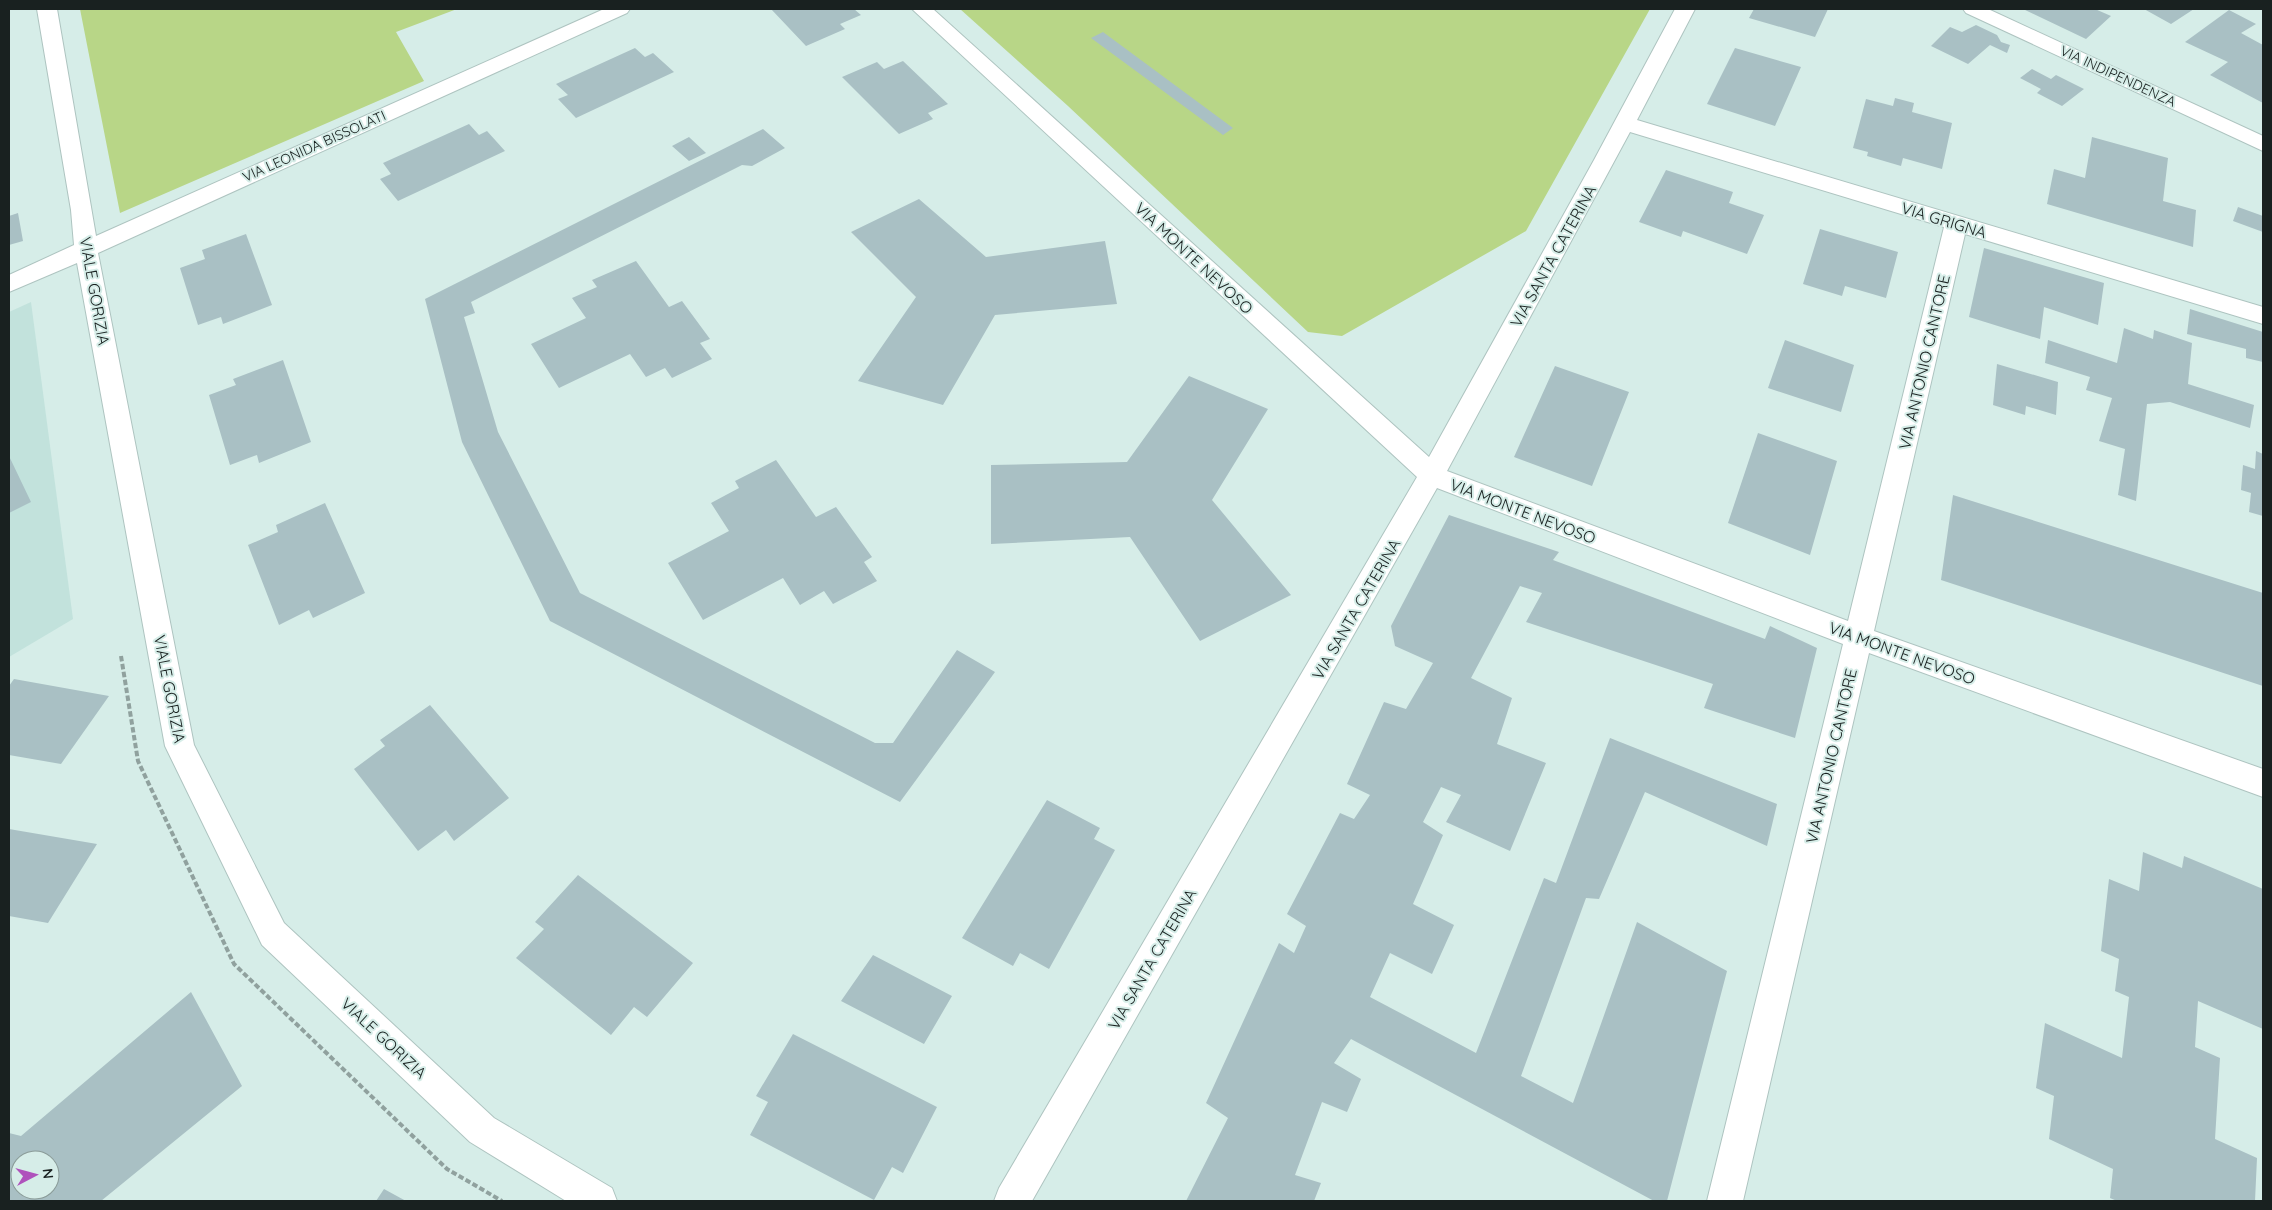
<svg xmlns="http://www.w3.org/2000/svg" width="2272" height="1210" viewBox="0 0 2272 1210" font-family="Quicksand,sans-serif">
  <rect width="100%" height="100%" fill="#d6ede8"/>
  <!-- built -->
  <path fill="#c2e2dc" d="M31 302 73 619 9 657V312Z"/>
  <!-- green -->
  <path fill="#b8d687" d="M80 9H457L396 32 424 81 120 213Z
    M960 9H1650L1526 231 1342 336 1308 332 1068 106Z"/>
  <!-- building -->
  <path fill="#a9c0c4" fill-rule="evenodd" d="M771 9H854L861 15 840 24 845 29 806 46Z
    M1754 9H1828L1815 37 1749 18Z
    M2023 9H2095L2111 16 2086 39Z
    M2144 9H2194L2171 24Z
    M2229 10 2256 24 2241 33 2263 45V103L2210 75 2228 62 2185 42Z
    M1976 25 1997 35 2001 42 2010 45 2007 53 1990 45 1968 64 1931 46 1950 27 1962 32Z
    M1103 32 1233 128 1223 135 1091 38Z
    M635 48 645 57 653 53 674 72 576 118 558 99 568 95 556 84Z
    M1735 48 1801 67 1775 126 1707 104Z
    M903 61 948 104 928 113 933 119 899 134 842 77 877 62 884 69Z
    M2032 69 2051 79 2056 75 2084 89 2062 106 2037 93 2041 89 2020 78Z
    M1895 98 1914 103 1912 112 1952 123 1942 169 1903 158 1901 166 1867 156 1868 152 1853 148 1866 99 1893 106Z
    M469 124 479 135 487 131 505 151 398 201 380 179 391 174 383 163Z
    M763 129 785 148 752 166 742 165 471 302 475 313 464 317 498 432 580 593 875 743H893L957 650 995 672 900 802 550 621 462 442 425 299Z
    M689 137 706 153 689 161 672 146Z
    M2092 137 2168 158 2163 201 2196 210 2193 247 2047 204 2054 169 2085 178Z
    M1666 170 1733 192 1729 203 1764 215 1747 254 1683 231 1681 237 1639 222Z
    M919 199 986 257 1105 241 1117 304 995 315 943 405 858 381 916 297 851 232Z
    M2238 207 2263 216V232L2233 221Z
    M18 213 23 241 9 245V216Z
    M1820 229 1898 252 1886 298 1845 286 1842 296 1803 284Z
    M246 234 272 305 223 324 221 317 198 325 180 268 205 259 202 250Z
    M1984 248 2104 283 2098 325 2044 307 2040 339 1969 317Z
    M636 261 669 307 682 301 710 339 700 343 712 359 672 378 665 368 646 377 630 354 559 388 531 344 586 318 572 298 597 287 592 280Z
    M2190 309 2263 332V362L2246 358V349L2187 334Z
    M2124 328 2153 339 2154 330 2192 343 2188 384 2254 405 2250 428 2170 402 2147 404 2136 501 2118 495 2125 449 2099 441 2112 398 2086 390 2090 377 2045 363 2048 340 2117 363Z
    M1785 340 1854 365 1841 412 1768 388Z
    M283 360 311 442 259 463 257 455 230 465 209 395 236 385 233 379Z
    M1997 364 2058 382 2056 415 2026 406 2025 415 1993 405Z
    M1555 366 1629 392 1592 486 1514 457Z
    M1189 376 1268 409 1212 500 1291 595 1200 641 1130 537 991 544V465L1127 462Z
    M1758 433 1837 461 1810 555 1728 523Z
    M2256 451 2263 454V516L2249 512 2251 493 2241 490 2243 465 2255 469Z
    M9 456 31 502 9 513Z
    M776 460 816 517 836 507 872 557 864 562 877 581 833 604 824 591 800 605 783 578 703 620 668 563 729 531 711 503 739 488 735 481Z
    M1953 495 2263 593V686L1941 580Z
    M325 503 365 593 313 618 309 610 279 625 248 545 278 532 276 525Z
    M1449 515 1559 552 1553 560 1765 639 1770 626 1817 648 1795 738 1704 708 1713 684 1526 622 1542 593 1520 586 1471 678 1512 698 1497 744 1546 763 1510 851 1446 822 1461 795 1441 787 1423 822 1443 835 1413 904 1454 925 1432 974 1390 953 1370 997 1476 1053 1544 878 1556 883 1610 738 1777 804 1767 846 1645 792 1599 899 1586 898 1521 1076 1573 1103 1637 922 1727 971 1667 1201H1654L1351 1039 1334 1063 1361 1079 1347 1112 1322 1102 1295 1175 1321 1183 1314 1201H1186L1228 1118 1206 1103 1279 943 1294 953 1306 926 1287 914 1340 813 1354 819 1370 795 1347 784 1384 702 1406 709 1433 663 1395 646 1391 626Z
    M14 679 109 696 61 764 9 755V686Z
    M430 705 509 798 454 841 446 830 418 851 354 769 385 746 380 740Z
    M1047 800 1100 828 1094 839 1115 850 1049 969 1020 953 1013 966 962 938Z
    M9 829 97 844 48 923 9 916Z
    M2143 852 2182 868 2184 856 2263 889V1029L2198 1001 2195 1047 2220 1058 2215 1139 2257 1158 2255 1201H2117L2110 1198 2113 1169 2049 1139 2054 1096 2036 1088 2045 1023 2122 1058 2129 997 2115 991 2119 959 2101 951 2109 879 2139 891Z
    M578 875 693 963 647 1017 634 1007 611 1035 516 958 544 929 535 922Z
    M873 955 952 996 924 1044 841 1001Z
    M191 992 242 1086 101 1201H9V1133L21 1136ZM20 1160H50V1190H20Z
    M793 1034 937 1107 903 1173 892 1167 874 1200 750 1135 768 1102 756 1096Z
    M384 1189 406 1201H376Z"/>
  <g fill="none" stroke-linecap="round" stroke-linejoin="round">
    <!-- minor casing -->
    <g stroke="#aec4c0" stroke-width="2">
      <path id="minor" d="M37 9H57L96 236 604 9H630L627 13 98 253 194 745 284 923 494 1118 612 1188 617 1201H566L470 1142 262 945 165 746 77 263 9 292V275L74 245 71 210Z
        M912 9H933L1429 457 1594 160 1675 9H1695L1637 120 2263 307V324L1965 234 1874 631 2263 769V797L1869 653 1743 1201H1707L1843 644 1437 488 1032 1201H994L999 1188 1417 477ZM1630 132 1944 227 1848 621 1447 471Z
        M1963 9H1988L2263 136V151L1966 13Z"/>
    </g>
    <!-- path -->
    <path stroke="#90a19e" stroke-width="4" stroke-dasharray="5.5 2.5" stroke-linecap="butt" d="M121 656 138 761 234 964 447 1169 502 1201"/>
    <!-- minor -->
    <use href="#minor" fill="#fff" fill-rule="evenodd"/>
  </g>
  <g text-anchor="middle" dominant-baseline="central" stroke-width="4" stroke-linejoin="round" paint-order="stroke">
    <!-- far-street labels -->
    <g font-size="14" fill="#192120" stroke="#d6ede8">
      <text transform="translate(2118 76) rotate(25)">VIA INDIPENDENZA</text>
      <text transform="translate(314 146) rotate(-24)">VIA LEONIDA BISSOLATI</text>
    </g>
    <!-- street labels -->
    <g font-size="16" fill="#192120" stroke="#d6ede8">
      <text transform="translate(1944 220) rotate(17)">VIA GRIGNA</text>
      <text transform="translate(1553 256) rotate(-61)">VIA SANTA CATERINA</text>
      <text transform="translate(1194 258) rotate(43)">VIA MONTE NEVOSO</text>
      <text transform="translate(95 291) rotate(80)">VIALE GORIZIA</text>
      <text transform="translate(1924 362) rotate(-77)">VIA ANTONIO CANTORE</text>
      <text transform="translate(1523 511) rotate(21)">VIA MONTE NEVOSO</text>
      <text transform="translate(1356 609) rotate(-60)">VIA SANTA CATERINA</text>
      <text transform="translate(1902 653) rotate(20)">VIA MONTE NEVOSO</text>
      <text transform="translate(170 689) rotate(79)">VIALE GORIZIA</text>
      <text transform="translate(1831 756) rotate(-77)">VIA ANTONIO CANTORE</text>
      <text transform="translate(1152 959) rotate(-60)">VIA SANTA CATERINA</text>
      <text transform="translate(384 1038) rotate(43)">VIALE GORIZIA</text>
    </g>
  </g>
  <!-- border -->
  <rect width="2272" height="1210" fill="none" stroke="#192120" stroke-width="20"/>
  <!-- north arrow -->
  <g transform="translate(35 1175) rotate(84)"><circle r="24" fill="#d6ede8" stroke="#8a9b98"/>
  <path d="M0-4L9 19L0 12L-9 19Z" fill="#af52bc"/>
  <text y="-8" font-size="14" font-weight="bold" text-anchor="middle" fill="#192120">N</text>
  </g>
</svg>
